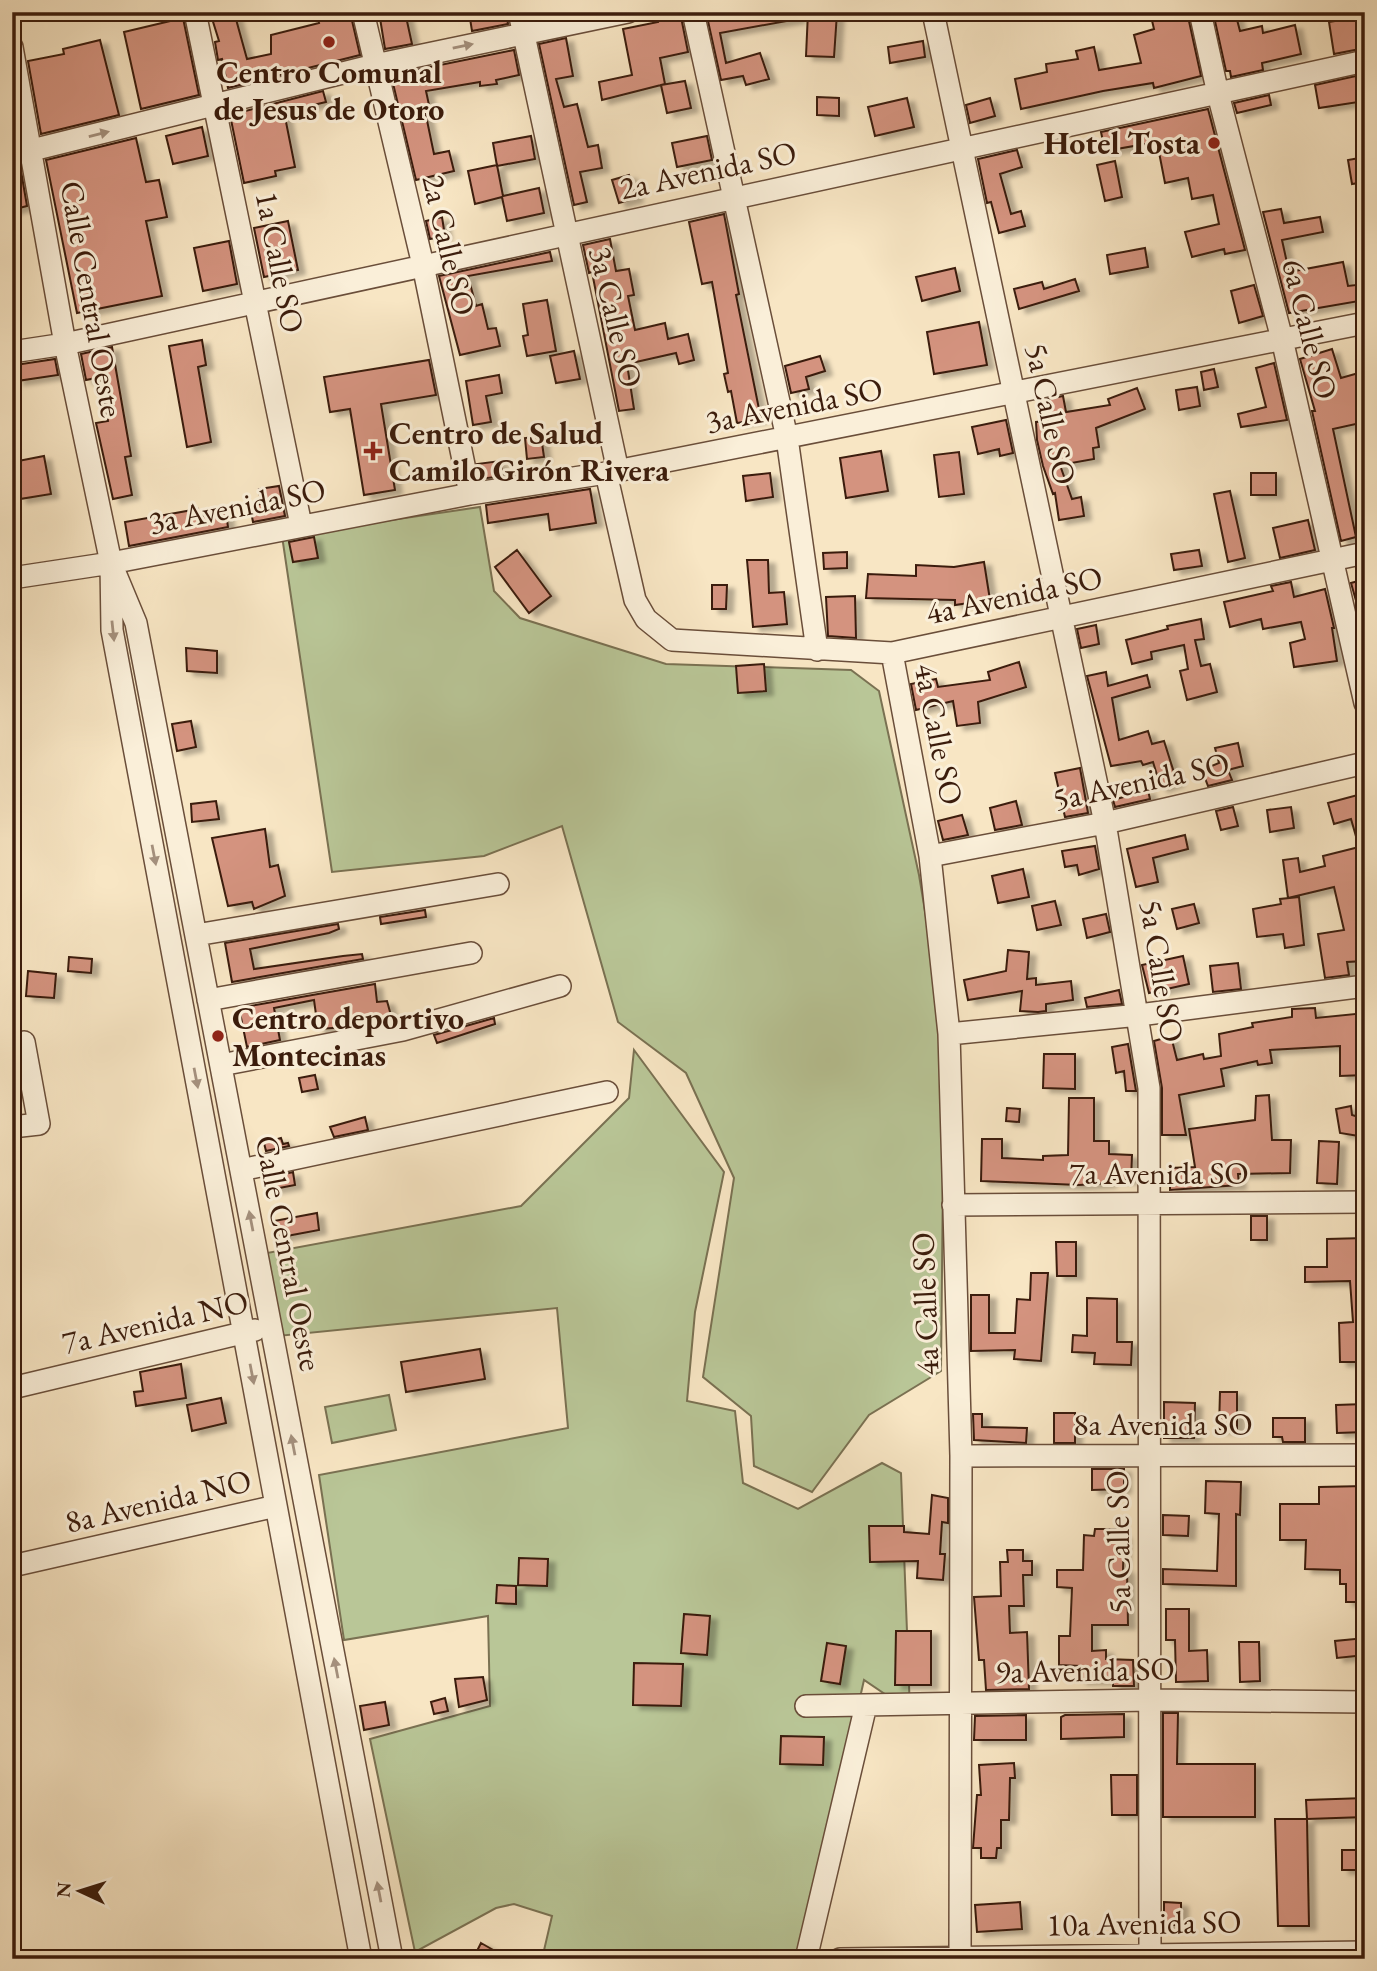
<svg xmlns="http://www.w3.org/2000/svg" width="1377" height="1971" viewBox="0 0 1377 1971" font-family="'EB Garamond',serif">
  <defs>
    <filter id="shadow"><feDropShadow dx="7" dy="4" stdDeviation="2" flood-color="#0004"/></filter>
  </defs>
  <rect width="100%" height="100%" fill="#f8e6c4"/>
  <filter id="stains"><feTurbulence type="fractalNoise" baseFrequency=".00286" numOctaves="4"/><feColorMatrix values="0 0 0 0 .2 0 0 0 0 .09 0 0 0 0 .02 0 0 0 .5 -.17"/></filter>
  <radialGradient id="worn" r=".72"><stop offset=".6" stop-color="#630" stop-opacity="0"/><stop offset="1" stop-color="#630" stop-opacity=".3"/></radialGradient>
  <!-- green -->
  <path fill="#b9c697" stroke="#7a7152" stroke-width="2" d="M480 507 494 591 520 618 666 664 851 670 879 691 919 875 949 1055 944 1072 941 1371 869 1415 812 1492 754 1466 751 1416 703 1377 734 1178 686 1073 618 1022 562 826 484 856 332 872 282 536Z
    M634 1050 724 1172 695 1312 687 1401 735 1411 743 1483 798 1509 882 1463 901 1473 910 1711 864 1680 801 1959H542L552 1916 514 1904 496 1908 415 1952 370 1739 490 1706 488 1616 344 1640 319 1475 568 1428 557 1308 278 1336 267 1253 521 1206 629 1098Z
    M389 1395 396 1430 332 1443 325 1407Z"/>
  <!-- building -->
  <path fill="#d4937f" stroke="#3b1c0c" stroke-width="2" filter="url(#shadow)" d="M210 12H234L247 59 271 54V35L319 23 316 12H350L360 55 228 88 222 59 218 60 215 42 219 41Z
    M379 12H405L412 44 385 49Z
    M469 12H506L508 24 472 31Z
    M676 12H680L688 52 660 58 665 84 602 100 599 82 632 75 623 29 658 22 657 16Z
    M706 12H797L798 19 720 33 726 63 760 53 769 79 746 85 743 76 721 80Z
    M808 12 837 13 834 57 806 56Z
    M1150 12H1187L1201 76 1154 88 1153 83 1103 91 1021 109 1015 79 1047 72 1046 64 1078 59 1076 51 1094 47 1099 70 1141 63 1134 35 1154 29Z
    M1213 12H1235L1240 31 1262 26 1263 33 1295 25 1301 54 1262 63 1263 70 1231 77 1230 71H1226Z
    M1365 16V48L1334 54 1329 22Z
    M183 18 199 95 141 109 124 32Z
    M566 38 573 76 556 79 564 107 577 104 588 147 598 145 602 168 580 172 587 202 574 205 539 44Z
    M100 40 119 115 41 134 28 61 64 54 63 49Z
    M923 41 925 57 890 63 888 47Z
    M514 50 519 75 496 80 497 84 480 86V82L426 91 429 105 424 106 434 154 449 151 454 171 416 180 391 75Z
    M1365 74V101L1319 108 1315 85Z
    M685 81 691 108 667 113 661 85Z
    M323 91 326 102 284 112 295 167 275 171 276 176 244 183 230 115Z
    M1269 95 1271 105 1237 113 1234 103Z
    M817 97 839 98V116L817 115Z
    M907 98 914 127 875 136 868 107Z
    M990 98 995 116 970 123 966 105Z
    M1208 109 1245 250 1225 254 1224 249 1192 257 1185 232 1219 224 1213 195 1192 199 1188 178 1165 183 1157 142 1105 151 1101 132Z
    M202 127 208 156 173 164 166 136Z
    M531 136 535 159 497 166 493 143Z
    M707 136 712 160 677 167 672 143Z
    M136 138 146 182 159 180 167 217 146 221 162 296 77 313 46 160Z
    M1017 150 1022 167 1000 174 1011 214 1021 211 1025 226 999 233 991 202 987 203 978 159Z
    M1365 157V182L1352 184 1348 160Z
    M1115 161 1122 197 1105 201 1097 165Z
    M497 165 503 196 539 188 544 213 507 221 502 197 475 204 468 171Z
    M21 171 27 206 12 210V173Z
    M629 175 636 198 619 203 612 180Z
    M1281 209 1284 223 1320 217 1323 232 1282 240 1289 272 1343 262 1348 286 1365 284V300L1289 313 1263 212Z
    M724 214 739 294 736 295 761 419 737 423 731 391 728 392 724 374 728 373 712 282 702 284 689 222Z
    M442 217 445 236 430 239 426 221Z
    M288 221 298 270 264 277 254 228Z
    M610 239 616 271 629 269 634 295 628 296 635 330 665 323 668 339 688 334 694 360 679 364 676 353 627 364 634 409 619 411 592 272 589 273 583 245Z
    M229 241 237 284 203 291 194 248Z
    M1145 248 1148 267 1110 274 1107 255Z
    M550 252 552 261 468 276 476 306 482 304 488 329 496 328 500 346 460 355 439 276Z
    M955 268 960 291 922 301 916 277Z
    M1075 279 1079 291 1019 309 1014 289 1042 282 1044 289Z
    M1254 285 1263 316 1239 323 1231 291Z
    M547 300 556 351 527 356 523 336 528 335 523 304Z
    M979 322 987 365 934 374 927 332Z
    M202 340 206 365 198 367 211 442 187 447 169 346Z
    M112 347 131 456 125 457 132 495 113 499 96 423 108 421 101 377 86 380 81 354Z
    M1332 349 1341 378 1362 372 1365 382V422L1333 429 1356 537 1341 541 1312 411H1315L1300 359Z
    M574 351 580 379 556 383 550 356Z
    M820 356 825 371 806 377 809 389 791 393 785 366Z
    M55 359 58 375 17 381 15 365Z
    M429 360 436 395 381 404 395 490 364 495 350 409 330 412 324 377Z
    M1274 363 1287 420 1241 427 1238 414 1266 407 1256 368Z
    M1214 369 1218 387 1204 390 1201 372Z
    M499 375 502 393 486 396 491 422 473 425 466 381Z
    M1197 387 1200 406 1179 410 1176 390Z
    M1137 388 1145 409 1096 428 1099 447 1093 448 1094 459 1060 465 1072 499 1081 497 1084 516 1059 520 1055 493 1053 494 1043 466 1037 440 1036 422 1048 421 1043 400 1063 396 1066 412 1110 405 1108 399Z
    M1006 420 1013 453 1000 456 999 449 978 454 972 427Z
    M541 436 544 457 527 459 525 438Z
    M881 451 888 491 846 498 840 458Z
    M959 452 964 494 939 497 934 455Z
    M44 456 51 494 20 499 13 462Z
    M500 461 503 476 480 479 477 464Z
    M770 473 773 497 746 501 743 476Z
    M1251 473H1276V495H1251Z
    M279 486 285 516 253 522 250 506 261 504 259 489Z
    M590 489 596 523 550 530 548 514 488 523 486 505Z
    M1230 491 1245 558 1228 562 1214 494Z
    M198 509 199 517 226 513 228 527 129 546 125 522Z
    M1308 520 1315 550 1280 558 1273 528Z
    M314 537 318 558 293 562 289 542Z
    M517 550 551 596 529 613 495 567Z
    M1199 550 1202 566 1174 570 1171 554Z
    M847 552V568L824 569 823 553Z
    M747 560H768L769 593 784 592 787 624 753 627Z
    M984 562 990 600 955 605V600L866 598 868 574 916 576V565L954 567Z
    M1365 579V621L1362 622 1351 583Z
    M1291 582 1294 597 1325 589 1334 628H1332L1337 661 1294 667 1290 643 1305 639 1301 622 1263 629 1261 619 1230 627 1224 602 1273 591 1271 586Z
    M712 585H727L726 609H712Z
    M855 596 856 638 828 636 826 597Z
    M1201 619 1204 639 1195 640 1201 666 1210 664 1217 692 1187 700 1180 671 1188 669 1184 645 1151 652 1152 659 1132 664 1126 640 1168 629 1167 626Z
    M1096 625 1099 644 1081 648 1077 629Z
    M186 648 217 651V673L187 671Z
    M1019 662 1026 687 978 702 980 723 957 726 953 701 916 710 911 684 936 679 938 687 990 680 988 672Z
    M764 664 766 691 738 693 736 666Z
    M1106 672 1108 686 1147 675 1150 687 1112 698 1119 740 1148 731 1152 744 1164 741 1177 782 1161 788 1153 762 1143 765 1141 761 1111 766 1087 676Z
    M191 721 196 747 177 751 172 724Z
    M1238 743 1243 766 1228 770 1232 780 1208 786 1202 770 1219 763 1215 748Z
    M1080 768 1088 813 1065 817 1055 773Z
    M1148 790 1150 799 1115 807 1113 800Z
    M1365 793V961L1347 962 1349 975 1325 978 1318 934 1344 930 1334 887 1288 898 1283 860 1298 858 1300 872 1325 866 1323 856 1359 847 1351 819 1334 824 1328 803Z
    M216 801 219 819 192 822 191 804Z
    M1016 801 1022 825 995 830 990 808Z
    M1233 807 1238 826 1221 830 1216 811Z
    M1291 807 1294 828 1270 832 1267 810Z
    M962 815 968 835 943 840 938 821Z
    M265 829 270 867 278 865 285 896 254 909 252 902 228 906 212 838Z
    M1185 835 1188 849 1153 858 1158 882 1136 887 1127 849Z
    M1095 846 1099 869 1079 875 1077 865 1065 867 1062 851Z
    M1023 869 1029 897 998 903 992 876Z
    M1299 897 1304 945 1285 948 1283 934 1257 937 1253 909 1281 904 1280 899Z
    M1055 901 1061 925 1037 930 1032 906Z
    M1194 904 1199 923 1177 929 1172 909Z
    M425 910 426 917 381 924 380 917Z
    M1106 914 1110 932 1087 938 1083 919Z
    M338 924 339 929 329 933 250 949 254 969 343 956 362 954 363 959 232 982 225 943Z
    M1008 950 1029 952 1027 979 1036 978V985L1071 981 1073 1000 1046 1004V1011L1038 1012 1020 1011 1022 991 968 1000 964 980 1006 971Z
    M1183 956 1189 984 1149 993 1142 965Z
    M69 957 92 959 91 973 68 971Z
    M1238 963 1241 989 1213 992 1210 966Z
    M28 971 56 974 54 998 26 996Z
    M375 984 377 1002 387 1001 392 1019 375 1022V1018L347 1022 348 1027 318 1029 314 1000 274 1008 280 1040 247 1047 239 1008Z
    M1119 990 1122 1004 1087 1007 1085 998Z
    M1315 1008 1316 1018 1365 1013V1075L1340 1076V1046L1270 1050 1272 1063 1258 1065 1257 1061 1221 1069 1224 1086 1179 1095 1186 1135H1162V1088L1154 1041 1171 1036 1177 1060 1203 1054 1204 1059 1221 1056 1219 1034 1253 1027 1252 1023 1292 1017V1009Z
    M494 1018 495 1024 437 1043 434 1035Z
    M1128 1044 1136 1091H1126L1124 1071 1116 1073 1112 1047Z
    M1044 1054H1075V1089L1043 1088Z
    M315 1075 318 1089 302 1092 299 1078Z
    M1269 1095 1272 1140H1291L1290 1173 1238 1174 1239 1185 1170 1190V1168L1195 1167 1189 1129 1255 1120 1256 1096Z
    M1069 1098H1094V1141H1109V1154L1132 1155 1131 1180 1109 1179V1183L1079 1185 981 1181 982 1139H1002V1158L1043 1160V1156L1068 1155Z
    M1351 1106 1352 1115 1365 1119V1137L1340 1133 1336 1109Z
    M1007 1108 1020 1109 1019 1122 1006 1121Z
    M365 1117 368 1130 334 1137 330 1127Z
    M281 1138 283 1144 288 1143 289 1146 266 1151 264 1143Z
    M1319 1141 1339 1142 1337 1184 1317 1183Z
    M293 1172 295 1185 274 1189 272 1177Z
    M317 1213 319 1230 276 1238 274 1221Z
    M1251 1216H1267V1240H1251Z
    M1365 1238V1362H1340L1339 1323 1353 1322 1350 1281 1305 1282V1267H1327V1239Z
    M1056 1242H1076V1276H1057Z
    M1031 1273H1048L1041 1361 1014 1359 1015 1350 971 1351V1295H989V1333H1015L1017 1299 1030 1300Z
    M1087 1298 1117 1299V1342H1132L1131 1365 1094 1364 1095 1353 1072 1352 1073 1335 1087 1336Z
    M480 1349 485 1379 406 1392 401 1362Z
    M181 1364 186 1398 136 1406 134 1392 143 1391 140 1372Z
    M1220 1392H1237V1430L1219 1429Z
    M221 1398 226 1423 192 1431 187 1405Z
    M1164 1402 1195 1403 1194 1438H1164Z
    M1365 1404V1432L1337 1433 1336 1405Z
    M1054 1413H1075V1443H1054Z
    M973 1414H982V1427L1027 1428 1026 1443 974 1440Z
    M1273 1418H1305V1442H1283L1282 1437H1273Z
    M1092 1469H1124V1489L1092 1490Z
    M1206 1481 1241 1482 1240 1515 1236 1514V1586L1163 1584V1569L1217 1571 1219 1514 1205 1513Z
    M1365 1486V1602H1346V1584H1340V1570L1305 1569 1306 1540H1280V1504H1319V1487Z
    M932 1495 948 1498V1523L942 1522 940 1554H945L943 1580 917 1578 918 1561 870 1562 869 1526H904V1532L929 1534Z
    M1163 1515 1189 1516 1188 1536 1163 1535Z
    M1095 1529H1117V1535H1124L1123 1570H1127L1128 1625H1092V1651L1106 1650V1659L1133 1660 1134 1686H1113V1680H1080V1666L1059 1665V1636H1070L1072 1588 1057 1587V1570H1083L1084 1535 1094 1536Z
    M1007 1550H1023V1561H1032V1575H1023L1024 1606H1009L1010 1633 1027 1632 1029 1689 986 1690 984 1660H979L974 1597 1001 1596 1000 1562H1008Z
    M519 1558 548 1559 547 1586 518 1585Z
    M497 1585 516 1586V1604L496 1603Z
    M1166 1609H1189V1651L1207 1650 1208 1681 1176 1682 1175 1640H1166Z
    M684 1614 710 1616 707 1655 681 1653Z
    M896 1631H931V1685H895Z
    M1365 1638V1655L1337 1658 1335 1641Z
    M1239 1642H1259L1260 1681 1240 1682Z
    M827 1643 846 1646 840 1684 821 1681Z
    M634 1663 683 1664 681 1706 633 1705Z
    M483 1677 487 1700 459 1707 455 1679Z
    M445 1698 448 1711 434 1714 431 1702Z
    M385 1702 389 1725 364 1730 360 1706Z
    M1163 1713H1178L1177 1764H1255V1817H1163Z
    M1124 1714V1737L1061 1739V1717L1065 1715Z
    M1026 1715V1740H974L975 1716Z
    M781 1736 824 1737 823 1765 780 1764Z
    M1014 1763 1015 1778H1010L1009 1820H1001V1848H997L996 1858H981V1848H973L977 1795H981L979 1765Z
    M1111 1775H1137V1815H1112Z
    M1365 1798V1817L1307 1819 1306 1800Z
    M1275 1819H1307L1309 1926H1278Z
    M1342 1850H1365V1870H1342Z
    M1020 1902 1022 1929 977 1932 975 1905Z
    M1164 1902 1181 1903V1925H1164Z
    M481 1943 509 1959H482L476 1953Z"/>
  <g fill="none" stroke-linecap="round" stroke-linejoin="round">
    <!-- minor casing -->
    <g stroke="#6a4e3a" stroke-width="24">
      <path id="minor" d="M195 12 301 525
        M363 12 423 265 470 494
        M519 12 618 471
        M693 12 787 438 817 650
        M933 12 1105 823 1149 1088 1150 1959
        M1200 12 1218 94 1282 339 1365 703
        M12 47 65 344 111 563 112 630 361 1959
        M12 155 375 65 628 12
        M12 352 65 344 1365 61
        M606 473 635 600 646 619 672 640 892 653 1365 553
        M116 575 136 623 392 1959
        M12 578 111 563 470 494 606 473 1365 323
        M892 653 930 856 949 1034 961 1456 960 1959
        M930 856 1105 823 1365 763
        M196 935 498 884
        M208 1000 471 953
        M949 1034 1139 1015 1365 986
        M221 1065 403 1030 560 986
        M12 1127 39 1124 24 1042
        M241 1170 607 1092
        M953 1205 1365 1202
        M12 1388 255 1330
        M961 1456 1365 1455
        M12 1566 276 1506
        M806 1706 1151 1700 1365 1702
        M806 1959 866 1705
        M840 1959 1365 1952"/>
    </g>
    <!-- minor -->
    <use href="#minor" stroke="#faefd9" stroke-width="21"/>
  </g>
  <!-- one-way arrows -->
  <defs><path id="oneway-solid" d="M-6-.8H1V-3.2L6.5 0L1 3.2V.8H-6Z" transform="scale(1.75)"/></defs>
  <g fill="#a4907d">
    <use href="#oneway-solid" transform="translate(463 46) rotate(-12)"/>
    <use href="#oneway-solid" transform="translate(99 134) rotate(-14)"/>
    <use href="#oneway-solid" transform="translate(113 631) rotate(84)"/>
    <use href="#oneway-solid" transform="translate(154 855) rotate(79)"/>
    <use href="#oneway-solid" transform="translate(196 1078) rotate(79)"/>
    <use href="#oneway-solid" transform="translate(251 1221) rotate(-101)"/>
    <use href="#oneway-solid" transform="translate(252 1374) rotate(79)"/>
    <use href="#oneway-solid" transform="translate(293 1445) rotate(-101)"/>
    <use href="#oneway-solid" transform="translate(336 1668) rotate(-101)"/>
    <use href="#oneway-solid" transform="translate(379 1892) rotate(-101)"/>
  </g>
  <!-- markers -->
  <g fill="#8f2418" stroke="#faefd9" stroke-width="2.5">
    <circle cx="329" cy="42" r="7"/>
    <circle cx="1214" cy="143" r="7"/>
    <path d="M369.5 440.5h7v7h7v7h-7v7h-7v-7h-7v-7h7z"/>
    <circle cx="218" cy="1036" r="7"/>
  </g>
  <g text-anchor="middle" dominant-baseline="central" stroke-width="6" stroke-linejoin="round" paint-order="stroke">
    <!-- poi labels -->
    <g font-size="32" font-weight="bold" fill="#3b1c0c" stroke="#faefd9" text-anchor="start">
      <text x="329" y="72" text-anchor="middle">Centro Comunal<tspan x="329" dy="37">de Jesus de Otoro</tspan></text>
      <text x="1200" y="143" text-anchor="end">Hotel Tosta</text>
      <text x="389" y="433">Centro de Salud<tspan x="389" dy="37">Camilo Girón Rivera</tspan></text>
      <text x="232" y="1018">Centro deportivo<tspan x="232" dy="37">Montecinas</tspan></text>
    </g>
    <!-- street labels -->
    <g font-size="32" fill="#3b1c0c" stroke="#faefd9">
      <text transform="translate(708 170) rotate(-12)">2a Avenida SO</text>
      <text transform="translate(449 245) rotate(77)">2a Calle SO</text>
      <text transform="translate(280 262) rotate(79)">1a Calle SO</text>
      <text transform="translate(92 299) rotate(80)">Calle Central Oeste</text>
      <text transform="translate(616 317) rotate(77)">3a Calle SO</text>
      <text transform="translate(1310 329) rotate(76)">6a Calle SO</text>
      <text transform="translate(794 405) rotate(-11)">3a Avenida SO</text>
      <text transform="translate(1051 414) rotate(78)">5a Calle SO</text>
      <text transform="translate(237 506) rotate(-11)">3a Avenida SO</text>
      <text transform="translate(1014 595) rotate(-12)">4a Avenida SO</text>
      <text transform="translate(939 734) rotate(79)">4a Calle SO</text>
      <text transform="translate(1141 781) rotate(-12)">5a Avenida SO</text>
      <text transform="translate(1162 971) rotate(81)">5a Calle SO</text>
      <text x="1159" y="1173">7a Avenida SO</text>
      <text transform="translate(289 1253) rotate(79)">Calle Central Oeste</text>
      <text transform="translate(925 1304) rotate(-92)">4a Calle SO</text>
      <text transform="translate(155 1322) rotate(-13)">7a Avenida NO</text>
      <text x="1163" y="1424">8a Avenida SO</text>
      <text transform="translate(158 1501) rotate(-13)">8a Avenida NO</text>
      <text transform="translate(1118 1542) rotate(-91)">5a Calle SO</text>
      <text transform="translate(1085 1670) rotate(-1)">9a Avenida SO</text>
      <text transform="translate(1144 1923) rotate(-1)">10a Avenida SO</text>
    </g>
  </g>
  <!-- margin -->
  <rect width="1377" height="1971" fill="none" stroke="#f8e6c4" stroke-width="42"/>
  <rect x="14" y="14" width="1349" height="1943" fill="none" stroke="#3b1c0c" stroke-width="3.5"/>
  <rect x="21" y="21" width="1335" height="1929" fill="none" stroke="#3b1c0c" stroke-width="2"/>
  <!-- north arrow -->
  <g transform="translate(80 1891) rotate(274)" stroke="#faefd9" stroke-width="5" paint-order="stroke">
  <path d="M0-5L12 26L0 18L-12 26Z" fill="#3b1c0c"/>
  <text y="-10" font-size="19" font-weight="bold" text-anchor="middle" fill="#3b1c0c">N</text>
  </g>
  <rect width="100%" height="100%" filter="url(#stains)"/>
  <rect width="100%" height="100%" fill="url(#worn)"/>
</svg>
